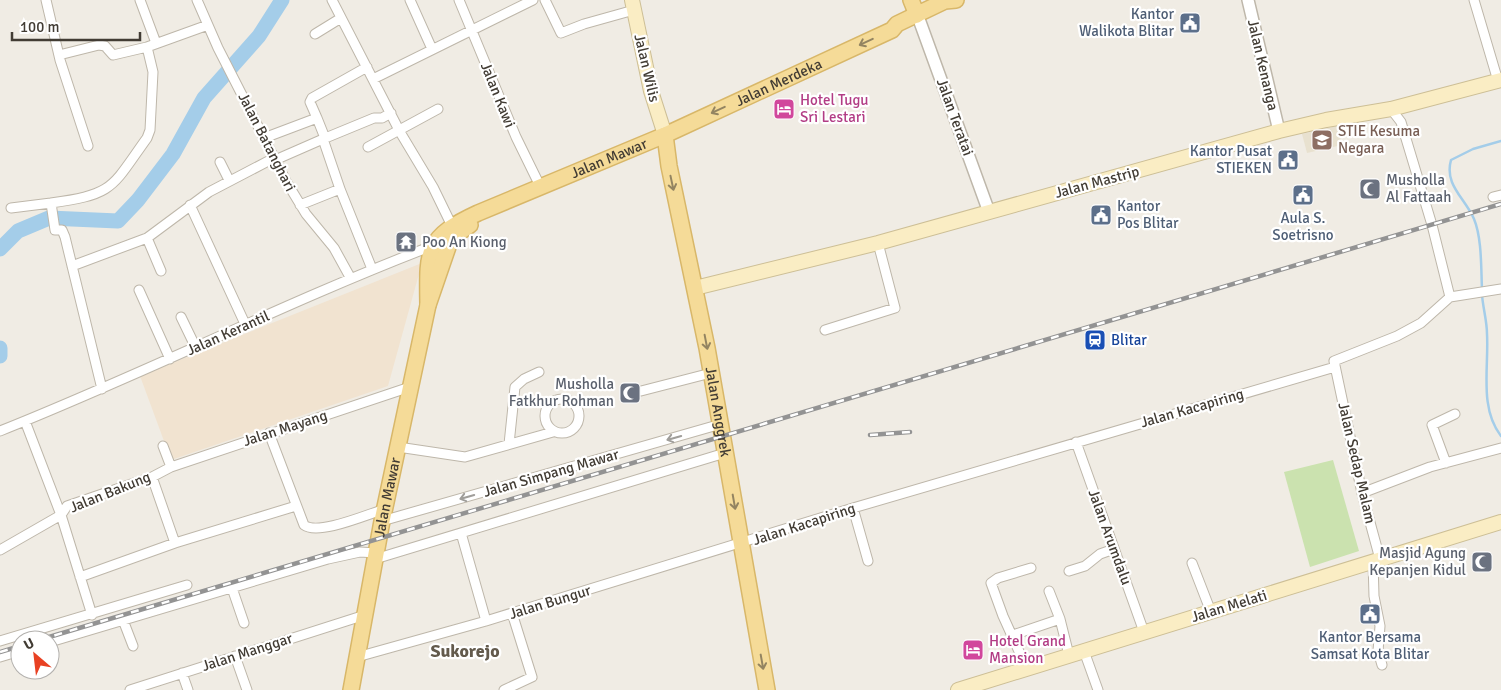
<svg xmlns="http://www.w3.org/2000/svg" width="1501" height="690" viewBox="0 0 1501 690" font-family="Signika,sans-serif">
  <rect width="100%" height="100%" fill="#f0ece4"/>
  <!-- commercial -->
  <path fill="#f1e3d0" d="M422 263 388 386 171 460 140 376Z"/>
  <!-- education -->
  <path fill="#e8e1cf" d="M1337 126 1342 145 1307 153 1302 134Z"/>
  <!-- green -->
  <path fill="#cbe2af" d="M1333 460 1359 551 1310 567 1284 472Z"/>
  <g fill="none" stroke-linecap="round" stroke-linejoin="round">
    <!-- stream -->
    <path stroke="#a4cde9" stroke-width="2.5" d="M1482 289C1481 269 1482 238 1474 219 1465 198 1444 185 1451 160L1473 149 1501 141
      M1482 295C1483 308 1487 321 1487 334 1489 367 1479 408 1501 436"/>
    <!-- river -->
    <path stroke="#a4cde9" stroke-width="15" d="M0 249 18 231 49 218 118 221 138 200 173 154 204 98 259 36 282 0
      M0 348V356"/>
    <!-- minor casing -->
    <g stroke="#beb7aa" stroke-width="11">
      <path id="minor" d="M46 0 60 60 88 146
        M140 0 156 43
        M197 0 218 48 286 181 306 214 334 248 350 277
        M332 0 400 132 433 187 452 226
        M410 0 432 49
        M459 0 516 137 541 188
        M545 0 561 33 584 24 634 10
        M1474 0 1498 81
        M315 34 341 18
        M59 55 99 45 105 46 113 55 147 47 208 25
        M373 79 533 0
        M317 118 325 138
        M264 138 317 118 310 102 312 98 367 67
        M323 139 374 118H382L391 113
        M368 147 438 109
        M275 160 323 139 340 189
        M220 162 229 180
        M1493 197 1501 195
        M190 205 246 326
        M300 205 340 189 372 269
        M11 208 51 203
        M147 238 161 271
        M72 266 147 238 209 192 274 158
        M139 290 170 359
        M1450 297 1501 289
        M181 317 196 348
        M825 330 895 308 878 243
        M102 389 65 237 62 230H55L51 203C115 194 111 188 147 138L150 130 153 72 147 47
        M641 391 711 373
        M545 416a17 17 0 1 1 34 0a17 17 0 1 1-34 0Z
        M25 421 61 515 92 615
        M0 431C146 373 286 302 432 246
        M269 433 304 525C318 536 368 514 385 509
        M1076 442 1144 632
        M509 444 515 387 524 379 539 372
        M163 446 171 467
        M398 447 465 457 553 432
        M1446 463 1432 425 1455 414
        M152 477 175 543
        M1362 493 1430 467 1501 448
        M853 508 868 561
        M382 521 721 424
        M461 533 486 621
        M0 550 61 515 67 506 152 477 171 467 410 387
        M375 559 725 453
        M1380 559 1362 493 1334 361 1397 336 1421 323 1450 297 1432 225 1401 122 1391 109
        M1373 561 1374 596 1380 626 1378 651 1382 665
        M1192 563 1211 612
        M1069 571 1085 566 1100 554 1114 549
        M80 577 175 543 296 506
        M232 588 244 623
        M1060 619 1069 655
        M123 620 133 646
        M1013 635 1060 619 1049 591
        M0 641 187 585
        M50 642 328 559 360 552 376 553
        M1084 651 1098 690
        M235 656 247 690
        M0 657 20 651
        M357 657 486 621 853 508 1335 367
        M1027 669 1003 616 991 583 998 578 1031 568
        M182 673 188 690
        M130 690 365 615
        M504 690 532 677 512 613"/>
    </g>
    <!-- tertiary casing -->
    <g stroke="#beb7aa" stroke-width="14">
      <path id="tertiary" d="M1248 0 1279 131
        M920 22 989 212"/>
    </g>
    <!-- secondary casing -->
    <g stroke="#cdbf96" stroke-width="16">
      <path id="secondary" d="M632 0 651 91 665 135
        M695 288 878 243 1279 131 1326 120 1391 109 1501 80
        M958 690 1501 522"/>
    </g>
    <!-- primary casing -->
    <g stroke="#d8b769" stroke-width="18">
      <g id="primary">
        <path d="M911 0 917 15"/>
        <path id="s1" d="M665 135 669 166 707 348 767 690"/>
        <path id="s2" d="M428 305C427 249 426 237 478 213L665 135 892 30 897 24 945 1 956 0"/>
        <path id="s3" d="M351 690 382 521 428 305 449 244 456 235 470 225"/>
      </g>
    </g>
    <!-- minor -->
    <use href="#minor" stroke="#fff" stroke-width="9"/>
    <!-- tertiary -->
    <use href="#tertiary" stroke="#fff" stroke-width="11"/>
    <!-- secondary -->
    <use href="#secondary" stroke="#faedc4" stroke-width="14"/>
    <!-- primary -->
    <use href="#primary" stroke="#f5db98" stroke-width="15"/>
    <!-- rail casing -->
    <g stroke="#939393" stroke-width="4.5">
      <path id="rail" d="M870 435 910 432
        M39 640 1501 204
        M0 652 20 646"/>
    </g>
    <!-- rail -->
    <use href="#rail" stroke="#fff" stroke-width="2.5" stroke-dasharray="8" stroke-linecap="butt"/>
  </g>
  <!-- one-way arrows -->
  <defs><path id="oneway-shaft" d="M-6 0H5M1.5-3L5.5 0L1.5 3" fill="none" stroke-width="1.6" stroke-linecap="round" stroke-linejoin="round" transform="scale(1.25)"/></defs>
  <g stroke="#938461">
    <use href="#oneway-shaft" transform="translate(866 42) rotate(155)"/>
    <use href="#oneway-shaft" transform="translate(718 110) rotate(155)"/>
    <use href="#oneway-shaft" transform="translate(672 183) rotate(78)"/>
    <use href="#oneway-shaft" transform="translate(706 342) rotate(79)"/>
    <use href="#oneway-shaft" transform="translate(734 502) rotate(80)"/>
    <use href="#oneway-shaft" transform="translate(762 662) rotate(80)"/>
  </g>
  <g stroke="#a09e9a">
    <use href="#oneway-shaft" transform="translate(674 438) rotate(164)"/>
    <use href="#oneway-shaft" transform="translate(467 497) rotate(164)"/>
  </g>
  <!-- icons -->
  <defs>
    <g id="civic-square" transform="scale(1.125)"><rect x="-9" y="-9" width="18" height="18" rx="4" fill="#5c6f8a" stroke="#fff"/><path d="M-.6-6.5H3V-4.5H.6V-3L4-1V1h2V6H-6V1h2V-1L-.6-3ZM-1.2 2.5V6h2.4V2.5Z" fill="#fff"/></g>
    <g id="hotel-square" transform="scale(1.125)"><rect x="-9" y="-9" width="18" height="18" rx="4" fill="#d1479c" stroke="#fff"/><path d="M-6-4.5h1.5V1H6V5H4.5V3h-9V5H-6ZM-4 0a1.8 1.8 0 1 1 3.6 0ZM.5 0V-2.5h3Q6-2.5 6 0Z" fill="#fff"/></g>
    <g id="university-square" transform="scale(1.125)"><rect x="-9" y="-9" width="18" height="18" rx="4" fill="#8d6e63" stroke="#fff"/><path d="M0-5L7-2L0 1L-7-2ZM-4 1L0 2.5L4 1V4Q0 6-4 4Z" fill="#fff"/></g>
    <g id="mosque-square" transform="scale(1.125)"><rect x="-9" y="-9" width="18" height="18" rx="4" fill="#6b7280" stroke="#fff"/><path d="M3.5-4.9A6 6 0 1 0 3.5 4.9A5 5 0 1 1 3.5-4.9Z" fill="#fff"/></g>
    <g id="temple-square" transform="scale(1.125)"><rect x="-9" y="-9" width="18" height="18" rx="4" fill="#6b7280" stroke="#fff"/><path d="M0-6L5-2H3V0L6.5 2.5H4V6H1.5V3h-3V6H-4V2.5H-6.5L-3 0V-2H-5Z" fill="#fff"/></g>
    <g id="station-square" transform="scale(1.125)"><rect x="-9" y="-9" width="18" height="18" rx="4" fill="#1a4fb4" stroke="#fff"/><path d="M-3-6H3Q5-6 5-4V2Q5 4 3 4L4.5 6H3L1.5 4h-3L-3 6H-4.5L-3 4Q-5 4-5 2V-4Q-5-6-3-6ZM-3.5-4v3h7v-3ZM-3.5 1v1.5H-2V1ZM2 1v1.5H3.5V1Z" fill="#fff"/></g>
  </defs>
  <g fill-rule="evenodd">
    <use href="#civic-square" x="1190" y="23"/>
    <use href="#hotel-square" x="784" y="109"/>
    <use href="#university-square" x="1322" y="140"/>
    <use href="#civic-square" x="1288" y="160"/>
    <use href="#mosque-square" x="1370" y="189"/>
    <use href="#civic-square" x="1303" y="195"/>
    <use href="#civic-square" x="1101" y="215"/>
    <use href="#temple-square" x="406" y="242"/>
    <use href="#station-square" x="1095" y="340"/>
    <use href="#mosque-square" x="630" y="393"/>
    <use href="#mosque-square" x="1482" y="562"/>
    <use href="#civic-square" x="1370" y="614"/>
    <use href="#hotel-square" x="973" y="650"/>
  </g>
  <g text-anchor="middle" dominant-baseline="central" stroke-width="4.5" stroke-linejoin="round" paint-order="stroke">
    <!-- service labels -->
    <g font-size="15" fill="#4e5e75" stroke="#fff" text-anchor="end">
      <text x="1174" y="14">Kantor<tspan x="1174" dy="17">Walikota Blitar</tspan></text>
      <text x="1272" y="151">Kantor Pusat<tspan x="1272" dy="17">STIEKEN</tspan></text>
      <text x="1117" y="206" text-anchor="start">Kantor<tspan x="1117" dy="17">Pos Blitar</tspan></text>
      <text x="1303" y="218" text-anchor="middle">Aula S.<tspan x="1303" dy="17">Soetrisno</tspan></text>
      <text x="1370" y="637" text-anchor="middle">Kantor Bersama<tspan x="1370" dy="17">Samsat Kota Blitar</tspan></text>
    </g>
    <!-- street labels -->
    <g font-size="15" fill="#423c34" stroke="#fff">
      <text transform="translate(1263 65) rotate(77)">Jalan Kenanga</text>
      <text transform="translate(647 68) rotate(77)">Jalan Wilis</text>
      <text stroke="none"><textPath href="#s2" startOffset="444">Jalan Merdeka</textPath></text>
      <text transform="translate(498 95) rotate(68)">Jalan Kawi</text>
      <text transform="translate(955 117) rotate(70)">Jalan Teratai</text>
      <text transform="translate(267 142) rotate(63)">Jalan Batanghari</text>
      <text stroke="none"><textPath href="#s2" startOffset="258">Jalan Mawar</textPath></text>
      <text transform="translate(1097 182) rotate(-15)">Jalan Mastrip</text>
      <text transform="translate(228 333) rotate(-24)">Jalan Kerantil</text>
      <text transform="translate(1192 408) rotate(-16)">Jalan Kacapiring</text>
      <text stroke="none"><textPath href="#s1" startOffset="282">Jalan Anggrek</textPath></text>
      <text transform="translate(285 428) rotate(-18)">Jalan Mayang</text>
      <text transform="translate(1357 463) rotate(77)">Jalan Sedap Malam</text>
      <text transform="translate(551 473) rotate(-16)">Jalan Simpang Mawar</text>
      <text transform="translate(110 492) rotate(-22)">Jalan Bakung</text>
      <text stroke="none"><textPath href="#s3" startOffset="196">Jalan Mawar</textPath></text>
      <text transform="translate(804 524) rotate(-18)">Jalan Kacapiring</text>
      <text transform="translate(1110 537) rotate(70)">Jalan Arumdalu</text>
      <text transform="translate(550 602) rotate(-17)">Jalan Bungur</text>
      <text transform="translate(1229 606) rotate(-17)">Jalan Melati</text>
      <text transform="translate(247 652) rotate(-18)">Jalan Manggar</text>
    </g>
    <!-- hotel labels -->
    <g font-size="15" fill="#b23c85" stroke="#fff" text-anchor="start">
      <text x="800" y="100">Hotel Tugu<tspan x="800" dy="17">Sri Lestari</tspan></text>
      <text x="989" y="641">Hotel Grand<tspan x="989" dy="17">Mansion</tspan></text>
    </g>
    <!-- education labels -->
    <g font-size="15" fill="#785e54" stroke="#fff" text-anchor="start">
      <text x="1338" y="131">STIE Kesuma<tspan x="1338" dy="17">Negara</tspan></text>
    </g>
    <!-- worship labels -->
    <g font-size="15" fill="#5b616d" stroke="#fff" text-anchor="start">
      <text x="1386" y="180">Musholla<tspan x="1386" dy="17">Al Fattaah</tspan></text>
      <text x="422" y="242">Poo An Kiong</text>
      <text x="614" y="384" text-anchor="end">Musholla<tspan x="614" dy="17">Fatkhur Rohman</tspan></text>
      <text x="1466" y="553" text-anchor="end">Masjid Agung<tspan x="1466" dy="17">Kepanjen Kidul</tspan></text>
    </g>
    <!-- transit labels -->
    <g font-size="15" fill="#164399" stroke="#fff" text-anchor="start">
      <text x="1111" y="340">Blitar</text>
    </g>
    <!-- quarter labels -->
    <g font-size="18" font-weight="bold" fill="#635a4c" stroke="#fff">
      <text x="465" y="651">Sukorejo</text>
    </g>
  </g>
  <!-- north arrow -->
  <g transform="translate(35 655) rotate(332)"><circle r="24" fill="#ffffff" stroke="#b3b1ae"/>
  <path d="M0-4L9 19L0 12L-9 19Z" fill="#e84123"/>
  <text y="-8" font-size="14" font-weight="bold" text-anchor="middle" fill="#423c34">U</text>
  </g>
  <!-- scale -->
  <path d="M12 32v8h128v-8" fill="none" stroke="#423c34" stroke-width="2.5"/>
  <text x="20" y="32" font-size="15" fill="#423c34" stroke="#ffffff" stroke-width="4" paint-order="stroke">100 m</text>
</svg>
